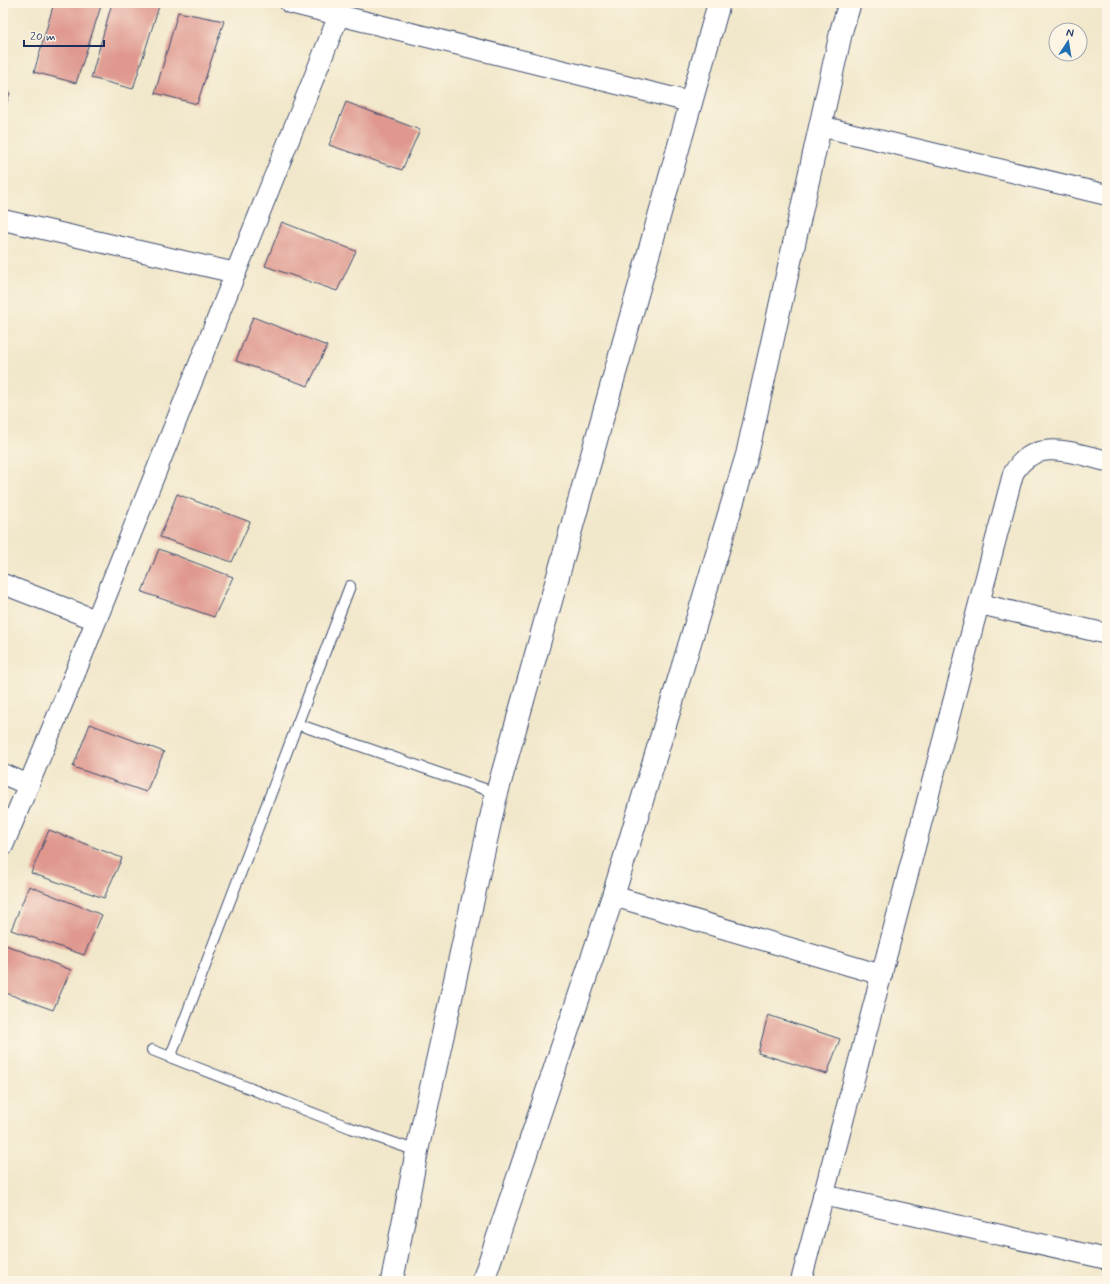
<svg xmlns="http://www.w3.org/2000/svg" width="1110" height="1284" viewBox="0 0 1110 1284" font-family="Mynerve,sans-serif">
  <rect width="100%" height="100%" fill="#fcf5e5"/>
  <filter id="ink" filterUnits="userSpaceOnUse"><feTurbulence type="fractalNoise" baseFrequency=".025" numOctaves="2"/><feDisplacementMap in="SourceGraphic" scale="8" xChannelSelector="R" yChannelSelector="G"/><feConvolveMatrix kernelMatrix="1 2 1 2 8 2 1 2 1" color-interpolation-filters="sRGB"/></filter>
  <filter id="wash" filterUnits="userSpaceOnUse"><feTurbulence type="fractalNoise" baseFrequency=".012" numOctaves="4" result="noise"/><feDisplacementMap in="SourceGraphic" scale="16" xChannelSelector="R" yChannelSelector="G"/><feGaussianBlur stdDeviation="0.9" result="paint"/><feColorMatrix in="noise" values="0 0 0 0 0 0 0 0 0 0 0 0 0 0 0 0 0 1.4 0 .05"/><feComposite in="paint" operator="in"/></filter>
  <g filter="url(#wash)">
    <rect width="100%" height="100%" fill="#f1e7ca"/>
    <g id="blocks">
      <!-- building -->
      <path fill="#df978e" d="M54 3H102L76 83 34 72Z
        M112 3H145L159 6 133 89 91 78Z
        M178 12 224 21 197 104 155 93Z
        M3 92 10 93 3 113Z
        M346 102 420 130 402 170 329 145Z
        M282 222 356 251 337 291 265 266Z
        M253 317 327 346 308 386 236 361Z
        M177 494 250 522 232 562 160 537Z
        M159 549 233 577 214 617 142 592Z
        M90 724 164 752 146 792 73 767Z
        M49 830 122 858 104 898 31 873Z
        M29 886 102 915 84 955 11 930Z
        M3 944 71 970 53 1010 3 992Z
        M768 1015 840 1039 827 1074 758 1053Z"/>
    </g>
  </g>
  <g filter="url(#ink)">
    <use href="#blocks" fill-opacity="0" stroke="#3b4b6e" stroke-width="1"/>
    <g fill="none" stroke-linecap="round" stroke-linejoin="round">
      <!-- service casing -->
      <g stroke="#3b4b6e" stroke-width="12">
        <path id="service" d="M297 724 496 793
          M152 1050 351 1128 417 1151
          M170 1058 350 586"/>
      </g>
      <!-- minor casing -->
      <g stroke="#3b4b6e" stroke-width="22">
        <path id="minor" d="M290 3 690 102
          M820 126 1107 195
          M3 220 236 273
          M3 584 96 620
          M980 604 1107 634
          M3 774 29 785
          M3 846 74 676 339 15
          M613 896 882 975
          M823 1195 1107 1259
          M801 1281 1013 474C1034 436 1073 453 1107 461"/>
      </g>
      <!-- secondary casing -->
      <g stroke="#3b4b6e" stroke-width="24">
        <path id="secondary" d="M392 1281 417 1151 495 800 719 3
          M483 1281 613 896 747 455 842 28 850 3"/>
      </g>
      <!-- service -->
      <use href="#service" stroke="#fff" stroke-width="10"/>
      <!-- minor -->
      <use href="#minor" stroke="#fff" stroke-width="20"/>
      <!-- secondary -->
      <use href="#secondary" stroke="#fff" stroke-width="22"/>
    </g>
  </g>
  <!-- margin -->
  <rect width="1110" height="1284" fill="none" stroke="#fcf5e5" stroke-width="16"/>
  <!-- north arrow -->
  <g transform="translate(1068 42) rotate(12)"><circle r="19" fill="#fcf5e5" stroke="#a2a6af"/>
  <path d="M0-3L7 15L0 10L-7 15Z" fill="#1f6fb2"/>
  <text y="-6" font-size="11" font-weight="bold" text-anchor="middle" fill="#1b2f5e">N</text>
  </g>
  <!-- scale -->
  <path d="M24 40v6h80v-6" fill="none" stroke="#1b2f5e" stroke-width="2"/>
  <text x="30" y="40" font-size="12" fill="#1b2f5e" stroke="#fcf5e5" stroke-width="3" paint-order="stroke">20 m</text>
</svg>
